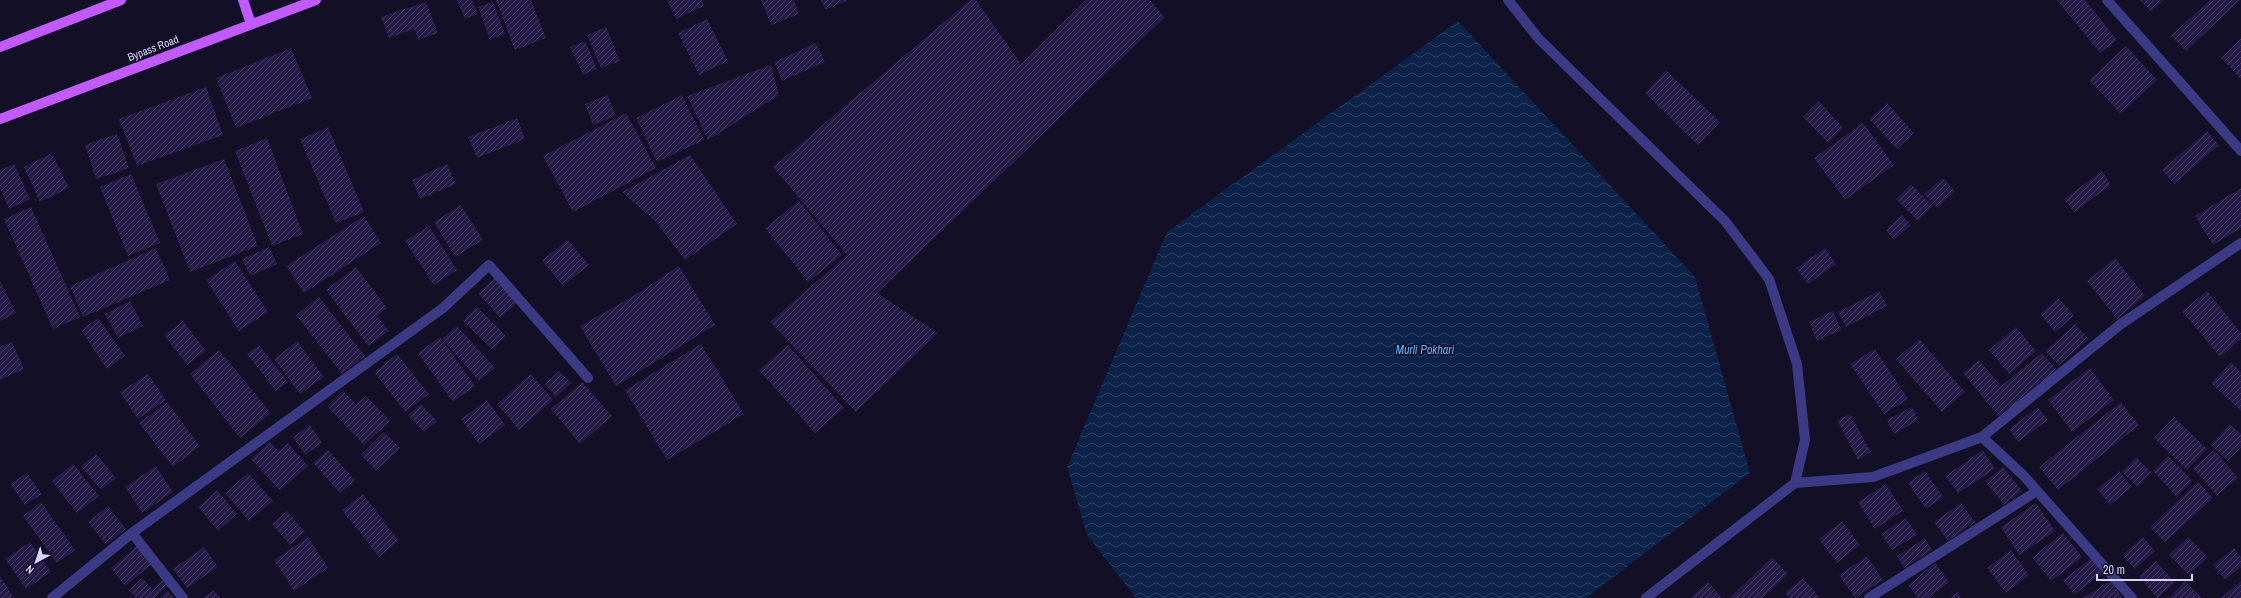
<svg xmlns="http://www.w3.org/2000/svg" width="2241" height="598" viewBox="0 0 2241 598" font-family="'Archivo Narrow',sans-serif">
  <defs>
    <pattern id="water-waves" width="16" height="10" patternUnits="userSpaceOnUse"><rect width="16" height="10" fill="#0c2248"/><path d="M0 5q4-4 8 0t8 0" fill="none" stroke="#2f4163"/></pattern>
    <pattern id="building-hatch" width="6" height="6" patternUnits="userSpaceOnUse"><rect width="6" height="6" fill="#241b47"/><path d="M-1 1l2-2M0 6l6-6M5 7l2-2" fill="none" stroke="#433b63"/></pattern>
  </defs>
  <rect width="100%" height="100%" fill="#130f26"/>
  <!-- water -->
  <path fill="url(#water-waves)" d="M1458 21 1695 277 1750 473 1586 598H1136L1087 535 1067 467 1167 232Z"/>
  <!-- building -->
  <path fill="url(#building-hatch)" d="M457 0H472L478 14 465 19Z
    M496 0H531L546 38 515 50Z
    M667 0H702L704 6 676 19Z
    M761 0H794L799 14 771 25Z
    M821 0H848L826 10Z
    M970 0H976L1021 64 1086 0H1150L1165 17 877 293 938 333 856 412 770 322 847 255 773 167Z
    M2057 0H2085L2117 40 2100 53Z
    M2140 0H2164L2151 12Z
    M2210 0H2240L2186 51 2171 36Z
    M426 2 438 33 419 40 414 29 389 38 381 17Z
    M493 2 505 34 490 40 478 7Z
    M707 19 728 61 699 75 678 33Z
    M606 27 620 61 601 68 587 35Z
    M2241 38V79L2221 58Z
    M585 41 597 69 583 75 570 47Z
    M816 43 825 62 782 81 774 62Z
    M2126 46 2157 80 2121 114 2089 80Z
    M291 48 312 98 236 128 216 78Z
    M771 65 779 95 708 140 687 96Z
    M1666 70 1720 122 1698 145 1645 93Z
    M206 87 223 135 137 166 119 119Z
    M608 95 616 116 593 125 585 104Z
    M682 95 704 140 657 162 636 118Z
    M1819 101 1843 128 1828 143 1803 117Z
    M1887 103 1914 133 1897 149 1869 119Z
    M626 113 656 168 573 212 543 156Z
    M517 118 525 139 477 158 468 137Z
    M1863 123 1894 165 1845 200 1814 158Z
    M328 127 364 212 336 223 300 139Z
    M2207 131 2219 145 2174 184 2162 170Z
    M117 134 129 168 96 179 85 145Z
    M267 138 303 234 272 246 235 151Z
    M52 153 69 188 40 202 24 167Z
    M690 155 737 224 685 260 656 222 622 192Z
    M224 159 258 246 190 272 156 184Z
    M14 164 30 199 9 209 0 188V170Z
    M447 164 456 184 420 199 412 180Z
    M2102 171 2111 185 2074 212 2064 199Z
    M131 174 160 243 128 256 100 187Z
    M1943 178 1955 191 1937 208 1924 194Z
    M1911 184 1933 206 1918 221 1896 199Z
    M2241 188V228L2213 245 2195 216Z
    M799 201 842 255 808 282 765 228Z
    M461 205 483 240 455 257 434 222Z
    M31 207 80 317 53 329 4 219Z
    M1902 215 1911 225 1894 240 1886 230Z
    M364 216 381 243 304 293 286 266Z
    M429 226 457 270 434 285 405 241Z
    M568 240 589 265 563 286 542 260Z
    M269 247 277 264 250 276 242 259Z
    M156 248 170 280 83 317 70 286Z
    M1825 248 1836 264 1808 284 1796 268Z
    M2115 258 2145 296 2117 319 2087 281Z
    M235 261 268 312 239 331 206 280Z
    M679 266 715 325 616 386 580 326 630 298Z
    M356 267 387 308 377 316 389 331 368 346 326 290Z
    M496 277 518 302 500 318 478 293Z
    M0 281 16 313 0 321Z
    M1879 291 1887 306 1846 327 1838 312Z
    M2207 291 2241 333V339L2220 357 2182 311Z
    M319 297 365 356 342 374 296 315Z
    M2059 298 2074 316 2055 332 2040 314Z
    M130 301 143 326 118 338 105 314Z
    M477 307 506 336 493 350 463 321Z
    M1833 311 1841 330 1817 341 1809 322Z
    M98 318 125 356 107 369 81 330Z
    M183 321 206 351 187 365 164 335Z
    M2075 324 2089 339 2059 365 2045 351Z
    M457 326 495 368 479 381 442 339Z
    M2016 327 2036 351 2009 374 1989 350Z
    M440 337 475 386 453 402 418 353Z
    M1919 339 1965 392 1942 412 1896 359Z
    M297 341 324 377 300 394 274 359Z
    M12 342 24 369 0 380V347Z
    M701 344 744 414 667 460 625 390Z
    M259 345 288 382 276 391 247 354Z
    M788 345 844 408 815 433 759 370Z
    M1875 349 1908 399 1884 414 1850 364Z
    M219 350 271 413 240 438 190 374Z
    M2042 353 2058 371 2000 418 1963 373 1979 360 2001 386Z
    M397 354 429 394 405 412 374 372Z
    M2231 362 2241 372V411L2211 383Z
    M2090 368 2114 400 2072 432 2048 400Z
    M559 371 571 383 556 397 545 384Z
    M148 374 166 400 138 419 120 392Z
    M531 374 553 400 519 430 497 404Z
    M582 382 612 416 580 444 551 409Z
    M343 391 356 404 366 396 390 421 364 445 327 406Z
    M487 400 505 425 479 444 461 419Z
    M167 402 200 446 173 467 139 423Z
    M2121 402 2139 425 2058 490 2039 467Z
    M421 404 437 421 424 432 408 415Z
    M1912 407 1919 420 1894 434 1887 420Z
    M2038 407 2048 420 2018 442 2009 429Z
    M1850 414 1871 452 1858 460 1837 420Z
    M2174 417 2207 449 2187 470 2154 438Z
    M2230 424 2241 434V447L2228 461 2211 445Z
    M310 425 322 443 305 455 293 437Z
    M384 432 400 448 376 471 361 455Z
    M270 442 278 451 288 443 308 466 280 491 251 459Z
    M328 450 355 480 340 493 313 463Z
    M1983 450 1995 469 1958 493 1945 476Z
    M2214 450 2238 478 2217 496 2193 468Z
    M96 454 116 478 101 490 81 466Z
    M2168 456 2192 481 2177 497 2153 471Z
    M2136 457 2151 472 2138 487 2122 472Z
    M73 464 99 496 77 513 52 481Z
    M156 466 173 492 142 513 125 487Z
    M2003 467 2022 491 2004 505 1985 481Z
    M1925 471 1943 497 1926 509 1908 483Z
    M2119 471 2132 487 2110 505 2097 489Z
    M27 473 42 494 25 505 10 484Z
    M248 473 273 501 249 521 225 493Z
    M2198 482 2213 498 2165 542 2150 527Z
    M1886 484 1903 511 1875 529 1858 502Z
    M217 490 237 514 218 531 198 507Z
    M363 494 399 541 379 557 342 510Z
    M41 502 75 550 57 563 23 516Z
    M1961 503 1975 522 1948 541 1934 522Z
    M2036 503 2055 531 2019 555 2001 527Z
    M108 506 126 529 106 545 88 522Z
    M287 511 305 532 290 545 272 524Z
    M1906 518 1917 535 1892 550 1881 534Z
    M1842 521 1860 545 1837 563 1819 539Z
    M2063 533 2082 557 2051 581 2032 557Z
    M308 537 328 568 294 591 274 560Z
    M2143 537 2155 551 2135 569 2122 555Z
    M2188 537 2208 557 2189 575 2169 555Z
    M1925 538 1932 550 1904 568 1897 556Z
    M30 542 51 572 26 589 5 559Z
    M137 546 152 564 125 586 111 568Z
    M204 547 218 567 187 588 173 569Z
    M2234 548 2241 557V567L2225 580 2213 565Z
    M2011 550 2029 575 2006 593 1987 568Z
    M1867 556 1883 580 1855 598 1839 575Z
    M1772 557 1788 574 1762 598H1730Z
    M2093 557 2104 572 2074 595 2063 580Z
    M2156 561 2175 583 2157 598 2139 576Z
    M1935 563 1949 582 1928 598H1918L1908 585Z
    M0 576 14 598H0Z
    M142 578 152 589 163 579 168 586 154 598H136L129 590Z
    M1803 578 1820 598H1789L1785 593Z
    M2111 580 2122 598H2083Z
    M2185 581 2202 598H2169Z
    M2241 581V598H2221Z
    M1708 582 1722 598H1690Z
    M214 590 220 598H203Z
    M168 591 173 598H160Z
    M1957 592 1961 598H1950Z"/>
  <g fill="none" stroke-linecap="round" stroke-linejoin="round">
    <!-- street -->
    <path stroke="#3d3a85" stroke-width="10" d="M1508 0 1539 39 1725 221 1769 279 1797 364 1805 440 1795 483 1646 598
      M2107 0 2241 151
      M1982 437 2121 324 2241 243
      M1795 483 1873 477 1982 437 2023 475 2132 598
      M132 533 183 598
      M52 598 132 533 443 308 489 265 588 378
      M1869 598 2037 491"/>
    <!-- primary -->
    <path stroke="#c25bff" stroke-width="10" d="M243 0 251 24
      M0 47 121 0
      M0 119 316 0"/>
  </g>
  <g text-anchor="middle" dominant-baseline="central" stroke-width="3" stroke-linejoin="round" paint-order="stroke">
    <!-- street labels -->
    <g font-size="11" fill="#d9d4ff" stroke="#130f26">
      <text transform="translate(153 48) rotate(-21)">Bypass Road</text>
    </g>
    <!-- water labels -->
    <g font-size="12" font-style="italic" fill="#62b6ff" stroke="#130f26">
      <text x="1425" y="350">Murli Pokhari</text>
    </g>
  </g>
  <!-- north arrow -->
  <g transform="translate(36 562) rotate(220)" stroke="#130f26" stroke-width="3" paint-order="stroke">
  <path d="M0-3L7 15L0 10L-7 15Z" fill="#d9d4ff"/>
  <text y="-6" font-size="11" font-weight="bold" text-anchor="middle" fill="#d9d4ff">N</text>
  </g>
  <!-- scale -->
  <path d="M2097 574v6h95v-6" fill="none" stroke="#d9d4ff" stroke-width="2"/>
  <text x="2103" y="574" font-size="12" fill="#d9d4ff" stroke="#130f26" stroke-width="3" paint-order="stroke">20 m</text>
</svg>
